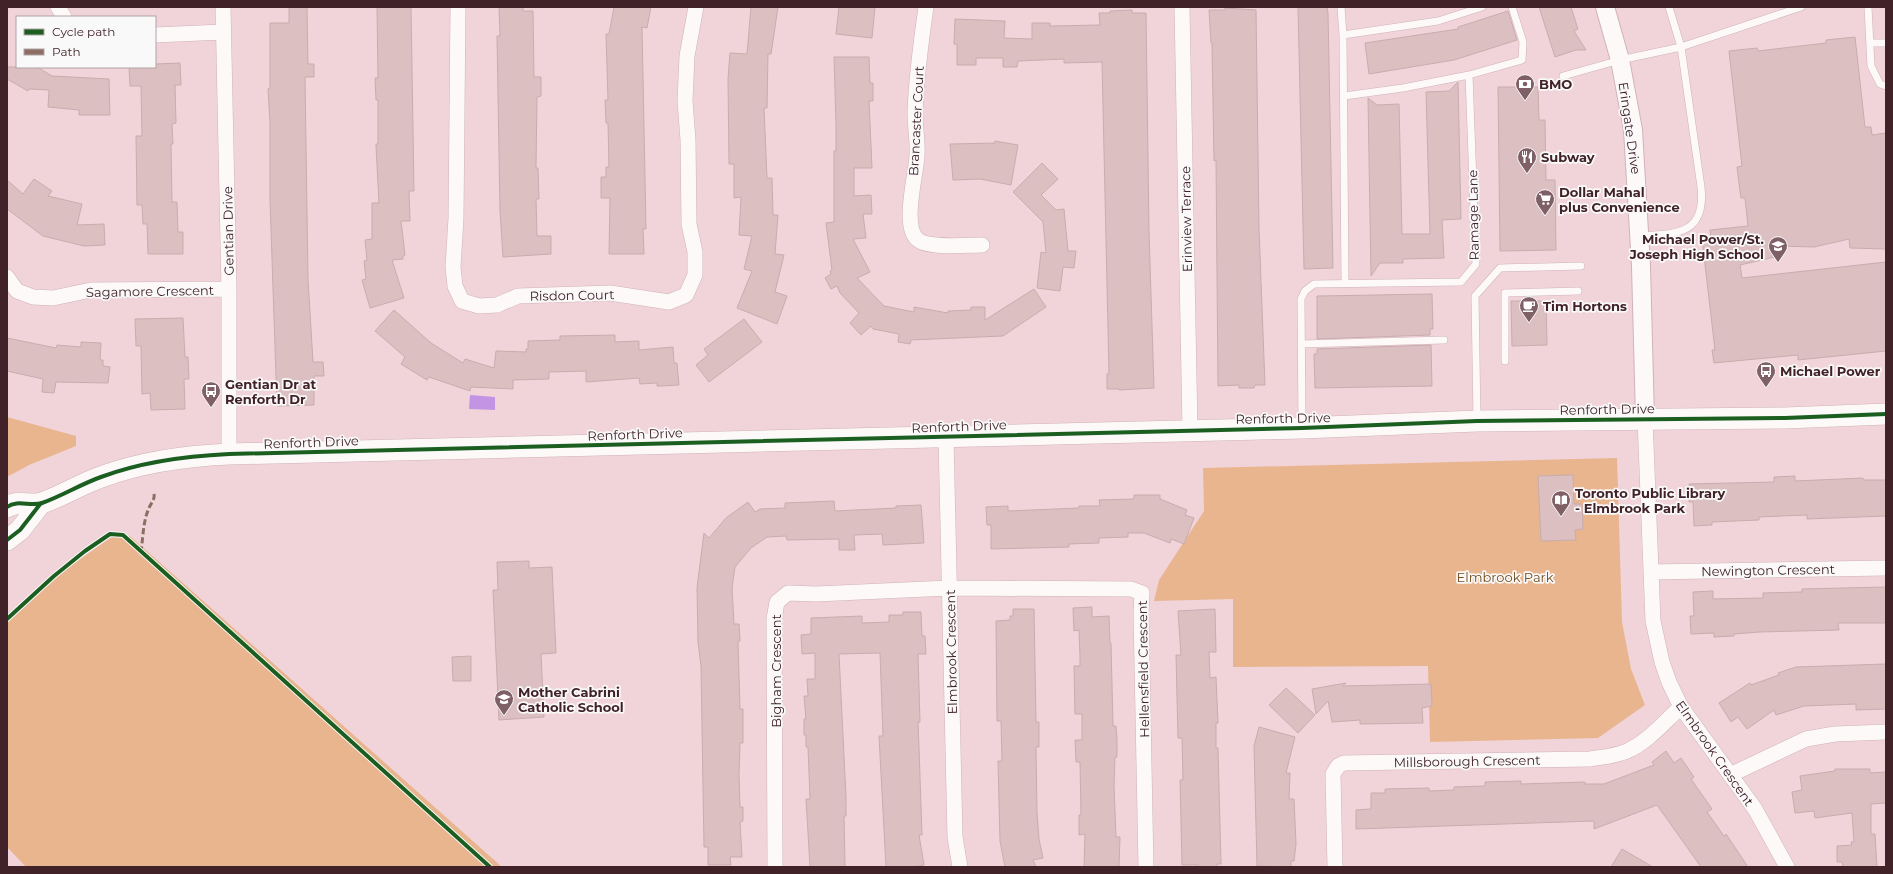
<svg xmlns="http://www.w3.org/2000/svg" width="1893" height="874" viewBox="0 0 1893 874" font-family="Montserrat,sans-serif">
  <rect width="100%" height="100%" fill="#f1d4da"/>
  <!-- green -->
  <path fill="#e8b58e" d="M7 417 76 436V446L29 465 7 477Z
    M1617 458 1622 622 1631 669 1645 705 1598 738 1430 742 1428 666 1233 667V599L1154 601 1159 580 1204 511 1203 468Z
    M113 536H130L502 867H26L7 847V623L62 572Z"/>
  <!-- water -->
  <path fill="#c494e4" d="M470 395 495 397V410L469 409Z"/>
  <!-- building -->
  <path fill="#dcbfc0" stroke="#c9acad" d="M289 7H307L308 64H314V77H305L308 279 313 362H323L324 376H314V405L277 406 270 200V123L268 89 270 88V23H289Z
    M377 7H411L414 191H409L410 221H401L405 255 403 256V259L392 260 404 298 370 308 362 280 366 279 364 261 367 260 365 240 372 239V203H379L376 146V144H378V100H376L375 78H378Z
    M499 7H523V11H533L534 77H541V96L537 97 536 168H538L539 199H536L537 236H551V254L503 257 500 211 497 36H500Z
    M614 7H651L647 28 642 27 646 229H643L644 254H609L610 198H601V177H606V167H609L608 123H606L605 100H608L606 34H609Z
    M751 7H778L771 54H768L767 108H764L767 178H772L773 215H778L775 254 784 255 775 292 787 296 777 324 737 308 752 271 744 269 752 236 739 235 741 197 734 198V164H729L728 79 730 53 747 54Z
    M839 7H875L872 38 836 34Z
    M1298 7H1327L1328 13 1333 268 1304 269Z
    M1539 7H1571L1578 29 1574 31 1586 50H1576L1555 57Z
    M1225 8 1256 10 1259 229 1265 385H1255L1254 388H1239V385L1218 386 1216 160 1214 161 1212 43H1211L1209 10H1225Z
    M1132 10V13H1146L1149 232 1154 388 1119 390V389H1107V374H1109L1102 62 1064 63V59L1018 61 1017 67H1003V58H976V65H957V44H954L955 19 1005 21 1004 38 1032 39V23H1050V26L1100 25 1099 13H1110V11Z
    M1508 11 1517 40 1454 60 1369 74 1365 43 1458 29V27Z
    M1855 37 1865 127H1871L1872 135 1886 133V249L1850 248 1849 239 1814 247 1778 246 1779 256 1740 265 1742 278 1886 262V351L1798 360V355L1714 363 1712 350H1715L1702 239 1711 238 1710 230 1748 226 1745 198H1741L1739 183 1737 167 1742 166 1729 51 1757 48 1758 51 1826 43V40Z
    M834 57H869L870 83H873V101H869L872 168H854V196L871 195 872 214H863L866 238 853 239 870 272 857 278 884 306 914 312V307L948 313V311L971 310V307H985V320L1034 289 1046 307 1003 336 911 340 910 344 898 342 899 334 873 329 871 326 861 335 850 323 859 313 840 293 837 286 831 289 825 278 831 274 830 271 832 270 826 223 834 222V151H836V124Z
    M180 63 181 85H175L176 123 172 124 173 144H171L172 202H177L178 232H183V254H148L147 224H143L142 205H137L136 136H142L141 86H130L129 67H155V64Z
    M7 67H37L52 76 109 79 110 115H79V110L48 107 49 90 29 89 28 91 7 79Z
    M1458 82 1461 219 1442 220 1444 258 1403 259V263H1380L1371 276 1368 98 1377 105 1399 104 1402 234H1430L1426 92 1449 91Z
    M1498 87H1538L1539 120H1545L1546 180H1555L1556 250 1500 251Z
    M995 141 1018 145 1011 185 980 179 953 180 950 144 995 143Z
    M1042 163 1058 179 1041 195 1056 210 1064 209 1068 251H1076L1074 268 1063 267 1060 291 1037 288 1041 252 1046 253 1043 222 1013 192Z
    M34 179 52 191 48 196 82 204 77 225 104 224 105 245 84 246 43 236 7 209V180L23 194Z
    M1432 294 1433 329H1430V335L1317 339V296Z
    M1511 301H1546L1547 345 1512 346Z
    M394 310 431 343 463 363 465 359 494 368 496 351 526 352V349H528V341L560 340V336L615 335V342L639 341V350L673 347 674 363H677L679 385 660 386H657V383L640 384 639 378 586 382V371L549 372V379L513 380V389L471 387 470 391 429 377 427 380 401 364 405 357 375 331Z
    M183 318 185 357H188L189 379H184L185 409 151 410 150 393 142 394 141 346H136L135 319Z
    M744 319 762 342 709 382 696 365 708 355 704 349Z
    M7 338 56 348 57 345 81 347V342L101 343 100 360H103V366L110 367 108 383 56 382 54 393 42 392 43 379 7 371Z
    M1431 345 1432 386 1315 388 1314 354H1317V349Z
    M1573 475 1574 504H1582L1583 529 1575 530 1576 540 1541 541 1538 476Z
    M1795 476V481L1863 478V480H1886V516L1807 519V515L1759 517V520L1712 522V525L1694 526 1693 502H1689V484L1774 482V477Z
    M1134 495H1160V499L1187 510 1185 515 1194 518 1184 544 1171 539 1170 543 1144 533H1128V537L1099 538V543L1069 544V547L991 549V525H987L986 507 1008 506V511L1079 508V506H1100L1099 500 1134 499Z
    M834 501 835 511 896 508V506L921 505 924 543 883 545 882 534 854 535 855 550H839V539L787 540 786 536 767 537 751 548 735 567 732 588 734 624H739L740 641 738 642 740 709H743V743H740L739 775 740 807H743V821L740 822 742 857H730L731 865H708V847H704L701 666 698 642 697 588 704 533 709 538 726 518 748 502 755 512 760 509 785 508V503Z
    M529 561V568L552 567 556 653 541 654 544 717 499 720 493 590H498L497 562Z
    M1886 587V623H1838L1839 630 1760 632 1734 634V636L1714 637V633L1691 634 1690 616H1694L1693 592 1713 591V599L1763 598V593L1802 592V589Z
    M1092 607V617L1109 616 1110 643H1111L1113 726H1116L1117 739V757H1115L1114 786 1116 837H1120L1119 867H1084L1085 834 1079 835V815H1081L1080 762H1076L1075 740H1082V714H1075L1074 666H1080V657L1079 630 1074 631 1073 608Z
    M1013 609H1034L1036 722H1039V747H1036L1037 813 1039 839 1043 858 1033 860 1036 867H1005L1000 841 998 761H1002L1001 721H997L996 621 1010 620V616H1013Z
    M1215 609 1216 652H1209L1210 678 1216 677 1218 723H1216V748H1218L1221 864H1217V867H1198V865H1182L1180 780H1183L1182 738H1178L1176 655H1181L1178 611Z
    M903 612H921L922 636H925L926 654H918L920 722H918L919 747 922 835H919L924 865 913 867H886L879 736H883L880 653 839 654 846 797V816H844L845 867H810L806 799H810L808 747H806V735H804V719H806L804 696H808L807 679H815V653L802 654 801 635 811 634V618L862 616V623L889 622V615H903Z
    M471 656V681H453L452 657Z
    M1886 664V709L1856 710V704L1804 706 1776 715 1774 710 1747 729 1738 717 1731 722 1719 703 1750 683 1751 685 1779 675 1778 673 1796 667Z
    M1346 683 1343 686 1431 684 1432 706 1422 708 1423 723 1360 724V720L1332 722 1328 701 1316 714 1312 689Z
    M1286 688 1315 715 1298 733 1269 705Z
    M1259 727 1295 737 1286 773H1290L1289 799H1294L1296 844 1294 861H1291V867L1257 866 1254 746Z
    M1666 751 1674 763 1681 758 1694 777 1691 779 1712 809 1707 812 1724 836 1726 834 1748 867H1701L1657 805 1594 829V821L1356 829V810L1371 809V793H1385V789L1429 788V791L1454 790V787L1485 786V782L1521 781V784L1585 782V784H1604L1654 765 1652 762Z
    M1835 769H1870V773L1886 772V803L1871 804V834H1875L1877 867H1843L1842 862H1837V846L1852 845 1851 842H1854L1852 813 1815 818 1814 811 1795 813 1792 792 1802 790 1800 776 1835 771Z
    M1622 849 1653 867H1611Z"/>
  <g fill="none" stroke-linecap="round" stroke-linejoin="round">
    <!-- service casing -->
    <g stroke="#d0b2b9" stroke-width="8">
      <path id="service" d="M1341 7 1343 35 1345 283
        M1669 7 1681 47 1801 7
        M1868 7 1871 66 1880 84 1886 86
        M1343 35 1438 21 1482 7
        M1870 43H1886
        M1563 76 1620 60 1681 47 1701 187C1706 234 1678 234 1640 236
        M1344 96 1403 88 1469 75 1522 60 1523 42 1512 7
        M1301 344 1444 340
        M1505 361V293L1578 291
        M1477 420 1475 296 1500 268 1581 266
        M1302 426 1301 299 1305 291 1314 284 1461 282 1476 264 1469 75"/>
    </g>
    <!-- minor casing -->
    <g stroke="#d0b2b9" stroke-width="16">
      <path id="minor" d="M58 7 64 17
        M223 7 229 289V454
        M458 7 456 218 453 267 455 286 462 301 479 306 497 305 518 296 610 293 669 302 686 295 695 275V252L689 224 688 140 685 101 687 56 696 7
        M926 7C921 42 916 78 915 113 915 127 918 142 917 156 916 175 902 225 917 239 927 249 968 245 982 245
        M1182 7 1190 430
        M155 35 223 32
        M7 277 17 291 33 297 53 298 91 290 229 289
        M1645 419 1653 621 1662 662 1669 682 1681 707 1755 809 1787 867
        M946 437 955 837 960 867
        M1651 572 1886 568
        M1730 775 1806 739 1835 734 1886 732
        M775 867 774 619 777 602 788 593 816 594 949 588 1131 589 1142 593 1141 613 1146 867
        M1335 867 1333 774 1338 766 1344 763 1590 759C1603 757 1616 756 1627 751 1648 742 1665 721 1681 707"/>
    </g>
    <!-- tertiary casing -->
    <g stroke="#d0b2b9" stroke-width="20">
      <path id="tertiary" d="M1605 7 1620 60 1633 130 1641 266 1645 419"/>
    </g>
    <!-- secondary casing -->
    <g stroke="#d0b2b9" stroke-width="22">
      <path id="secondary" d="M7 507C18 499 30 507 42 503 62 496 81 484 101 477 141 462 186 456 229 454L1302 428 1477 421 1785 418 1886 414
        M7 540 20 530 41 503"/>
    </g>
    <!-- service -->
    <use href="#service" stroke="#fdf9f9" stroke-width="7"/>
    <!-- minor -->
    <use href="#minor" stroke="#fdf9f9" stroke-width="15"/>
    <!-- tertiary -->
    <use href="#tertiary" stroke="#fdf9f9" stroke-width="18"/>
    <!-- secondary -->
    <use href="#secondary" stroke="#fdf9f9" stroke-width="21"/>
    <!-- quiet -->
    <path stroke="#8d6e63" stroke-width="3" stroke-dasharray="6 3" stroke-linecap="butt" d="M141 552C143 538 143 521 149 508 151 503 155 500 154 494"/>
    <!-- cycleway casing -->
    <g stroke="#f9f9f9" stroke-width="6">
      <path id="cycleway" d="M7 507C18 499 30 507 42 503 62 496 81 484 101 477 141 462 186 456 229 454L1302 428 1477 421 1785 418 1886 414
        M7 540 20 530 41 503
        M7 619 54 576 85 551 110 534 123 535 490 867"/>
    </g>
    <!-- cycleway -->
    <use href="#cycleway" stroke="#1b5e20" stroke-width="4"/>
  </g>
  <!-- icons -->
  <defs>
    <g id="bank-pin" transform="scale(1)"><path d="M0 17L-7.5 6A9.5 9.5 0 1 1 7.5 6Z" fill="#7f6067" stroke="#f9f9f9"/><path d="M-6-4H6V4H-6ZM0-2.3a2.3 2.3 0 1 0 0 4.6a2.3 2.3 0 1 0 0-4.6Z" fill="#fff"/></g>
    <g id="restaurant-pin" transform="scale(1)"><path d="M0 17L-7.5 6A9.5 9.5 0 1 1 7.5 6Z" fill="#7f6067" stroke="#f9f9f9"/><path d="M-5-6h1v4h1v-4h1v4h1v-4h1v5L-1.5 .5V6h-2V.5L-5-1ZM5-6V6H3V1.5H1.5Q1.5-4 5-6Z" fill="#fff"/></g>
    <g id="supermarket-pin" transform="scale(1)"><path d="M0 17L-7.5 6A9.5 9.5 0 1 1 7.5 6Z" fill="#7f6067" stroke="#f9f9f9"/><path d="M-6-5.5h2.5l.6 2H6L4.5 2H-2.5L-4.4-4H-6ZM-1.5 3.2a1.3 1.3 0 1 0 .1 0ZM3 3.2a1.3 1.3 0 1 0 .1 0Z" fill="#fff"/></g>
    <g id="school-pin" transform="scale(1)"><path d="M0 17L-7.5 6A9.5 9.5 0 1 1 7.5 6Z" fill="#7f6067" stroke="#f9f9f9"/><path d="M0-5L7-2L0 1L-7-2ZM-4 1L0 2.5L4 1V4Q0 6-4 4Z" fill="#fff"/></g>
    <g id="cafe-pin" transform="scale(1)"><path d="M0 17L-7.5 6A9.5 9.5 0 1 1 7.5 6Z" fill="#7f6067" stroke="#f9f9f9"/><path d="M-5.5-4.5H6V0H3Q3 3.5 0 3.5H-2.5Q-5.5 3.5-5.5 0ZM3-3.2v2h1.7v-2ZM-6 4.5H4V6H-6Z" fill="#fff"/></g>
    <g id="bus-pin" transform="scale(1)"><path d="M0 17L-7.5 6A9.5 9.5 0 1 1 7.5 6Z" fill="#7f6067" stroke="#f9f9f9"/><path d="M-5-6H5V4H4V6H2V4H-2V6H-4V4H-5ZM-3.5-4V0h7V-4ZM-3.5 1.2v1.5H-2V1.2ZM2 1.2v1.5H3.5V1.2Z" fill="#fff"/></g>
    <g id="library-pin" transform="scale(1)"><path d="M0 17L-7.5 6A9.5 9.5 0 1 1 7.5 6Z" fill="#7f6067" stroke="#f9f9f9"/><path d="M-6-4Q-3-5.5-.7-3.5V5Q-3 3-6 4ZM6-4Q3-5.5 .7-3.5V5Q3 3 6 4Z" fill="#fff"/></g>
  </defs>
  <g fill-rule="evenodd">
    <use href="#bank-pin" x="1525" y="84"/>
    <use href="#restaurant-pin" x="1527" y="157"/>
    <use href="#supermarket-pin" x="1545" y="199"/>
    <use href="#school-pin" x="1778" y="246"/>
    <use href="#cafe-pin" x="1529" y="306"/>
    <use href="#bus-pin" x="1766" y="371"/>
    <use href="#bus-pin" x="211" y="391"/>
    <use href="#library-pin" x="1561" y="500"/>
    <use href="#school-pin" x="504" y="699"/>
  </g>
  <g text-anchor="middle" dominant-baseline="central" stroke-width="3.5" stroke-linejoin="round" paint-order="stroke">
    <!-- poi labels -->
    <g font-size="13" font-weight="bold" fill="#422229" stroke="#f9f9f9" text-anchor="start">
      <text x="1539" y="84">BMO</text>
      <text x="1541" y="157">Subway</text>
      <text x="1559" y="192">Dollar Mahal<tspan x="1559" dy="15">plus Convenience</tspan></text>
      <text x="1764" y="239" text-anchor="end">Michael Power/St.<tspan x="1764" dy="15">Joseph High School</tspan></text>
      <text x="1543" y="306">Tim Hortons</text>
      <text x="1780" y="371">Michael Power</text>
      <text x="225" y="384">Gentian Dr at<tspan x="225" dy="15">Renforth Dr</tspan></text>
      <text x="1575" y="493">Toronto Public Library<tspan x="1575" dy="15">- Elmbrook Park</tspan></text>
      <text x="518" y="692">Mother Cabrini<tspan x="518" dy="15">Catholic School</tspan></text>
    </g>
    <!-- street labels -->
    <g font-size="13" fill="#422229" stroke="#f9f9f9">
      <text transform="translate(916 121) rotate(-87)">Brancaster Court</text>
      <text transform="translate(1630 128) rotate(82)">Eringate Drive</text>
      <text transform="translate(1473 215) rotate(-91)">Ramage Lane</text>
      <text transform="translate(1186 219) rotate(-91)">Erinview Terrace</text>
      <text transform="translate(228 231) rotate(-91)">Gentian Drive</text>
      <text transform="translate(150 291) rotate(-1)">Sagamore Crescent</text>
      <text transform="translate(572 295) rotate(-1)">Risdon Court</text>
      <text transform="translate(1607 409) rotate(-1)">Renforth Drive</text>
      <text transform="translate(1283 418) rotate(-1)">Renforth Drive</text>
      <text transform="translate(959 426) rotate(-2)">Renforth Drive</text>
      <text transform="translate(635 434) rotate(-2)">Renforth Drive</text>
      <text transform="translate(311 442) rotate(-2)">Renforth Drive</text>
      <text transform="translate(1768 570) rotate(-1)">Newington Crescent</text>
      <text transform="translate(951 652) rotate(-91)">Elmbrook Crescent</text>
      <text transform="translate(1143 669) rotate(-91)">Hellensfield Crescent</text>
      <text transform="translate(776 671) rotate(-90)">Bigham Crescent</text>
      <text transform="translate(1715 753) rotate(55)">Elmbrook Crescent</text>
      <text transform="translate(1467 761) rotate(-1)">Millsborough Crescent</text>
    </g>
    <!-- park labels -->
    <g font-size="13" fill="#744d21" stroke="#f9f9f9">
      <text x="1505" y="577">Elmbrook Park</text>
    </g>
  </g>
  <!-- border -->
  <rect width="1893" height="874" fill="none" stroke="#422229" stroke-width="16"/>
  <!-- legend -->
  <rect x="16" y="16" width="140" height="52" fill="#f9f9f9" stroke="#b0a3a6"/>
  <rect x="24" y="29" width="20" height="6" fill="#1b5e20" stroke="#b0a3a6"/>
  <text x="52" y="36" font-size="12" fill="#422229">Cycle path</text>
  <rect x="24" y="49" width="20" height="6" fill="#8d6e63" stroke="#b0a3a6"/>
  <text x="52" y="56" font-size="12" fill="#422229">Path</text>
</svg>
